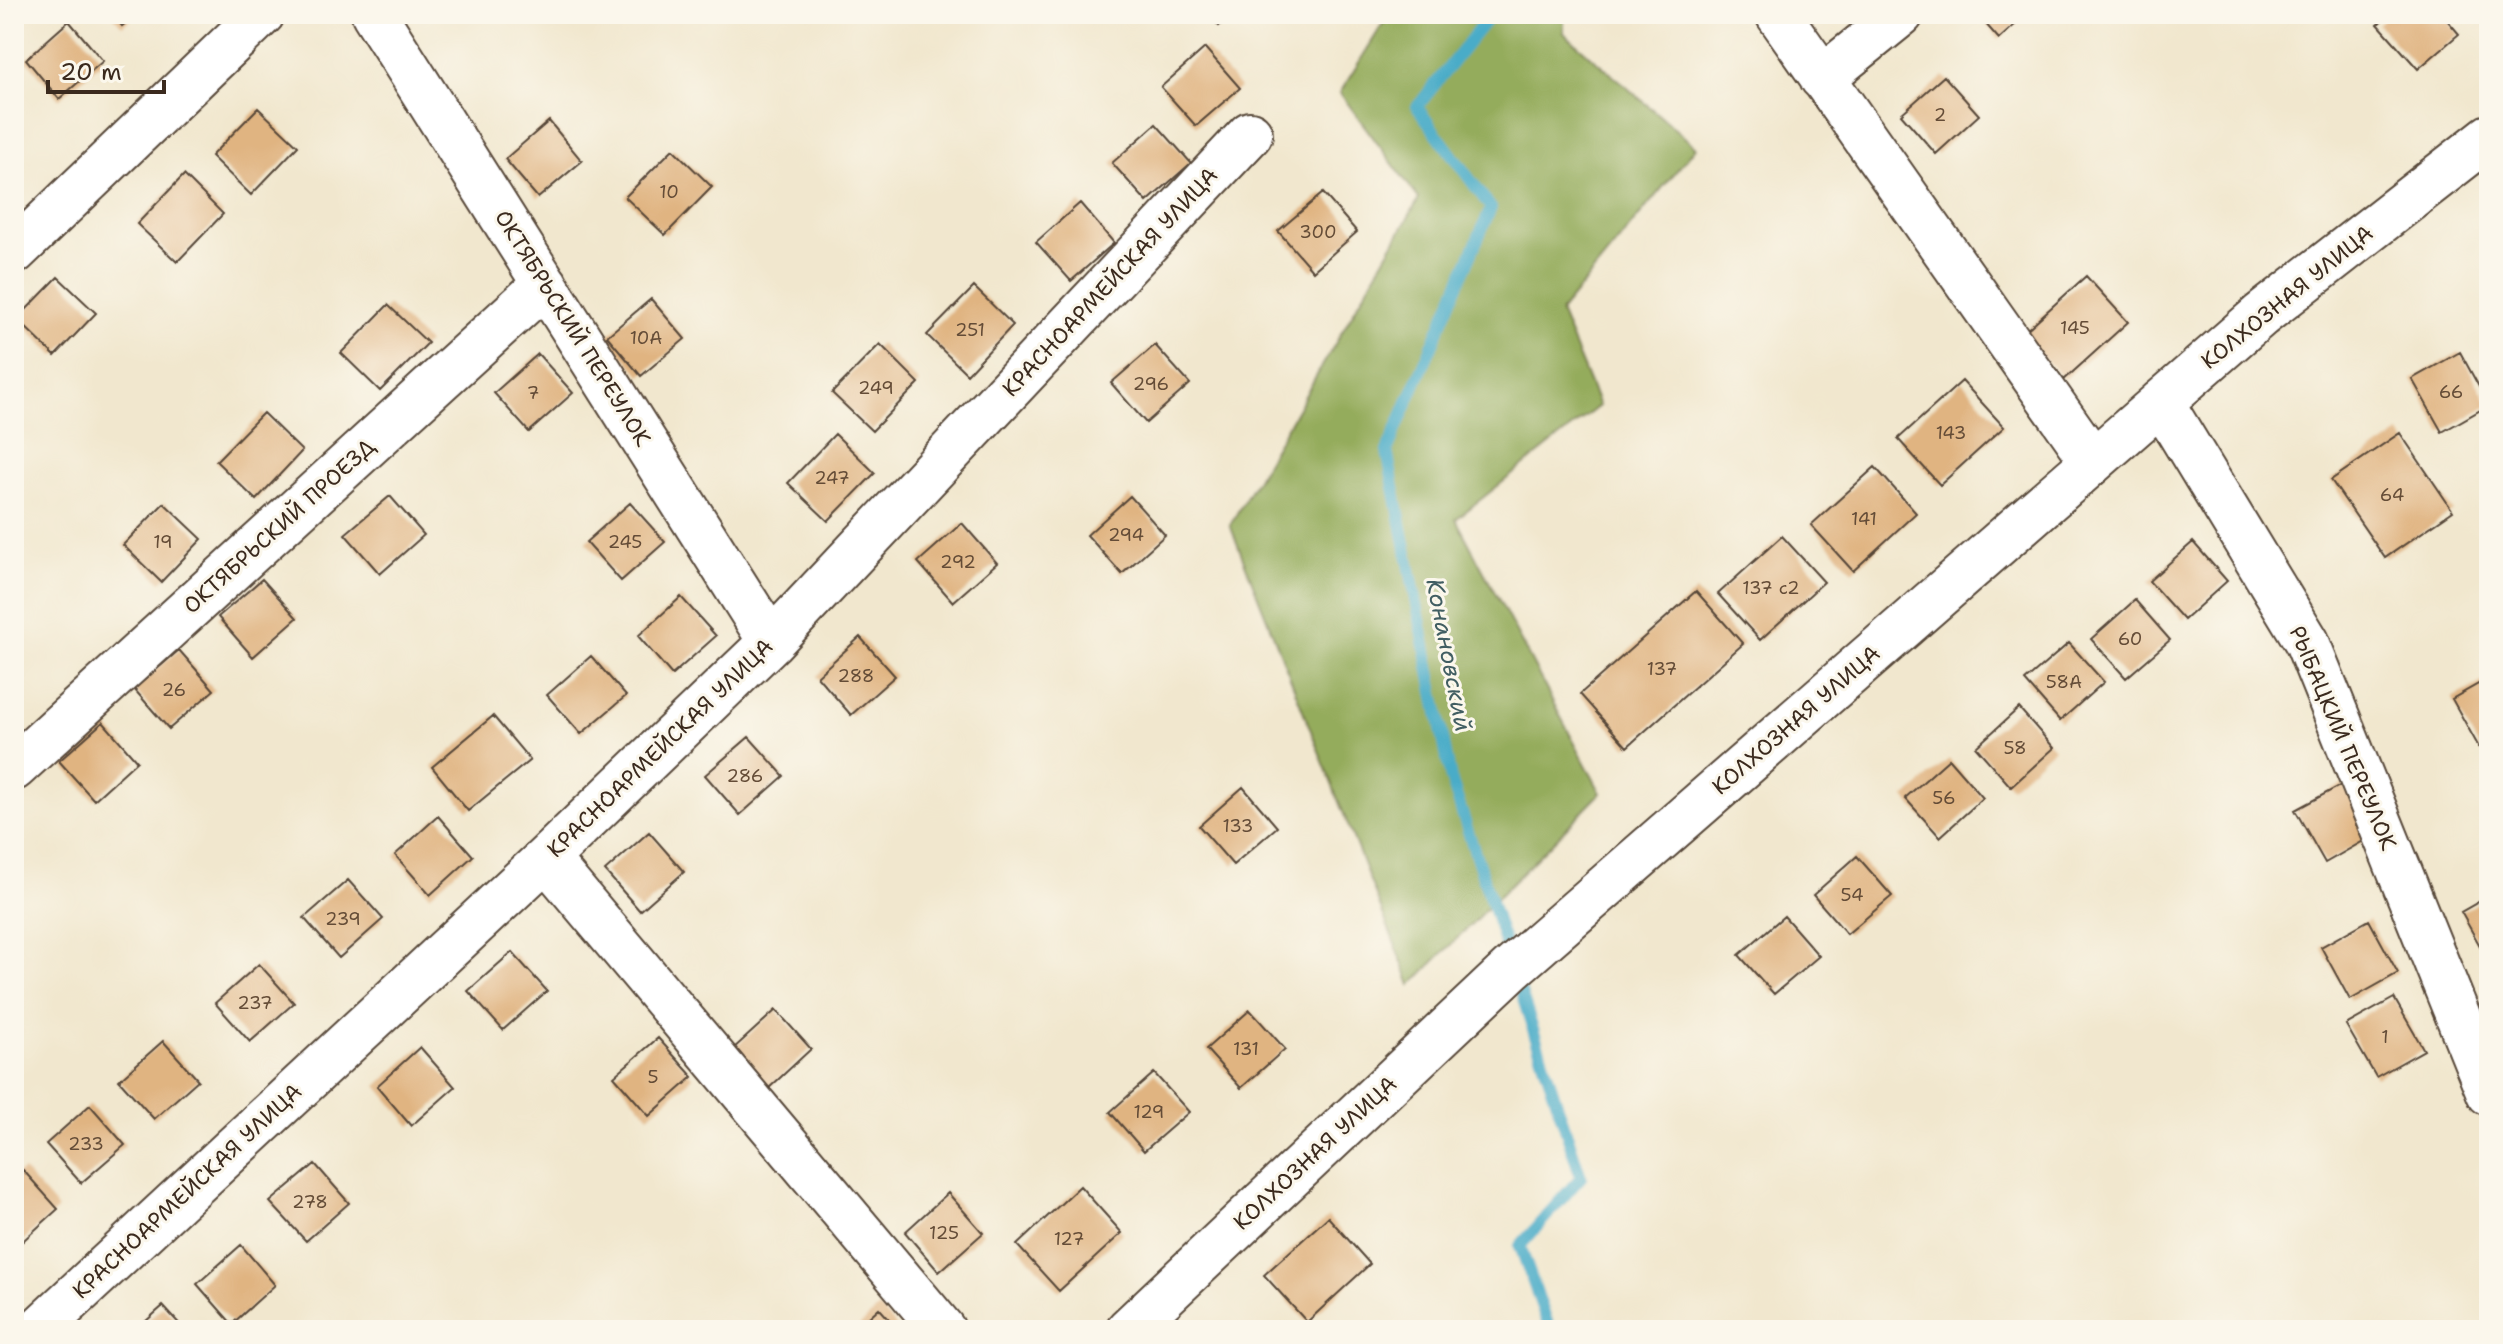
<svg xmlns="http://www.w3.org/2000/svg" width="2503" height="1344" viewBox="0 0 2503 1344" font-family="'Shantell Sans',sans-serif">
  <rect width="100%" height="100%" fill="#fbf7ec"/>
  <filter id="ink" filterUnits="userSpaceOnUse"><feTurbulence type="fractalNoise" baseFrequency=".0125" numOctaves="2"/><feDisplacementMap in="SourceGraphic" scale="16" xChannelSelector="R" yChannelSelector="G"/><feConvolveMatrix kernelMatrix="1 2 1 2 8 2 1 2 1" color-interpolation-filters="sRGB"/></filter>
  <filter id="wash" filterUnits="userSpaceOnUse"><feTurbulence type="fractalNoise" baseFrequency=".006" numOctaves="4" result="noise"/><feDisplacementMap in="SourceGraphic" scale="32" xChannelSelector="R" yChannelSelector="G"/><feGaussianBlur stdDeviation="1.8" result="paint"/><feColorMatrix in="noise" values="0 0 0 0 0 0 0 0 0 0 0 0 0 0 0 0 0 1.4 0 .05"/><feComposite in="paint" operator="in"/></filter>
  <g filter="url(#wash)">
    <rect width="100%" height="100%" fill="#f1e7ce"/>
    <!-- forest -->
    <path fill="#94ac5c" stroke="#686b3d" stroke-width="2" d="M1389 14H1564V33L1696 147 1560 312 1599 406 1456 519 1601 793 1411 985 1230 525 1419 199 1340 93Z"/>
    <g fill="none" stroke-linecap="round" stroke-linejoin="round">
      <!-- stream -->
      <path stroke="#49acc8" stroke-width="12" d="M1491 14 1417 107 1491 208 1387 451 1451 779 1510 960
        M1516 977 1581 1177 1520 1246 1550 1330"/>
    </g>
    <g id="blocks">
      <!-- building -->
      <path fill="#e0b481" d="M112 14H137L122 26Z
        M1208 14H1232L1219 26Z
        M1977 14H2027L1999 39Z
        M2390 14H2442L2459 34 2418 69 2378 24Z
        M69 21 103 61 59 99 26 59Z
        M1205 48 1240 88 1196 126 1161 87Z
        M1944 76 1979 115 1936 154 1901 114Z
        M258 108 298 146 251 195 211 156Z
        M549 121 582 161 538 198 505 159Z
        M1156 124 1191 163 1147 202 1112 163Z
        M673 149 712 187 665 235 625 197Z
        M184 175 223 214 177 262 137 224Z
        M1323 193 1357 232 1313 271 1278 231Z
        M1080 203 1114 243 1071 281 1036 242Z
        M2086 276 2128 322 2064 380 2022 334Z
        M58 277 96 313 55 356 17 319Z
        M974 287 1013 325 967 374 927 335Z
        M651 299 685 339 641 376 607 336Z
        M388 305 428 343 380 391 341 353Z
        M880 344 919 383 872 431 832 393Z
        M1155 345 1190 384 1146 423 1111 383Z
        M2460 352 2489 405 2442 432 2412 379Z
        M538 354 573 393 529 432 494 393Z
        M1962 381 2004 427 1940 485 1898 439Z
        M263 413 302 451 256 500 216 461Z
        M2400 433 2453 511 2385 558 2331 480Z
        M835 434 875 473 828 521 788 483Z
        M1875 467 1916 513 1853 571 1811 525Z
        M390 496 424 535 380 574 345 534Z
        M1130 496 1165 535 1122 574 1087 535Z
        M164 503 202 539 161 582 123 545Z
        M630 503 665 542 621 581 586 542Z
        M962 523 997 563 953 602 918 562Z
        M1782 536 1824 582 1760 640 1718 594Z
        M2193 542 2227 581 2184 620 2149 581Z
        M262 579 297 618 253 657 218 617Z
        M1696 591 1743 644 1627 747 1580 694Z
        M681 597 716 636 672 675 638 636Z
        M2135 600 2170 640 2126 678 2091 639Z
        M860 637 895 676 851 715 817 676Z
        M2069 643 2104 682 2060 721 2025 681Z
        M179 650 214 690 169 729 134 689Z
        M591 656 626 696 581 734 547 695Z
        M2489 678V747L2481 751 2452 699Z
        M2019 708 2054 748 2011 787 1976 747Z
        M493 716 530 760 468 811 432 767Z
        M103 722 137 761 94 800 59 761Z
        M749 737 784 776 740 815 705 775Z
        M1949 759 1983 798 1940 837 1905 798Z
        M2343 784 2372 836 2325 863 2295 810Z
        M1243 787 1277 827 1233 865 1199 826Z
        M438 816 473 856 430 895 395 855Z
        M649 832 684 872 640 911 605 871Z
        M1857 856 1892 896 1847 934 1813 895Z
        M348 880 383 919 339 958 304 918Z
        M2489 896V962L2461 912Z
        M1784 916 1819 956 1774 994 1739 955Z
        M2369 920 2398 973 2350 1000 2321 947Z
        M512 952 547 991 503 1030 468 991Z
        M259 964 294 1003 250 1042 215 1003Z
        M2394 998 2424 1050 2376 1077 2346 1025Z
        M776 1010 811 1049 768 1089 733 1049Z
        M1250 1010 1285 1049 1241 1088 1206 1049Z
        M658 1038 693 1077 649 1116 614 1076Z
        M163 1041 198 1080 154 1119 119 1080Z
        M420 1047 455 1087 411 1126 377 1086Z
        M1154 1073 1189 1112 1144 1151 1110 1112Z
        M90 1105 125 1145 81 1183 46 1144Z
        M315 1164 349 1203 306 1241 270 1202Z
        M23 1170 58 1209 14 1249V1178Z
        M1080 1186 1122 1233 1059 1291 1017 1245Z
        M948 1193 983 1233 939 1272 905 1232Z
        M1328 1217 1370 1264 1307 1322 1264 1275Z
        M241 1245 275 1285 232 1324 197 1284Z
        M163 1306 185 1330H136Z
        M879 1308 899 1330H855Z"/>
    </g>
  </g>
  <g filter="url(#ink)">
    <use href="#blocks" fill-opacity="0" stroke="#564638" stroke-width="2"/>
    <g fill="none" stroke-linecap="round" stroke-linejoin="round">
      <!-- minor casing -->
      <g stroke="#564638" stroke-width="48">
        <path id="minor" d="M374 14 771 642
          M1778 14 2093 461
          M1822 78 1901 14
          M14 252 262 14
          M2161 402 2307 642 2489 1093
          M14 768 545 284
          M546 858 943 1330
          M38 1330 546 858 771 642 1250 134
          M1128 1330 1511 969 2261 315 2489 137"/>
      </g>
      <!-- minor -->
      <use href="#minor" stroke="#fff" stroke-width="44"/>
    </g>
  </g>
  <g text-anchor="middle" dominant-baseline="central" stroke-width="6" stroke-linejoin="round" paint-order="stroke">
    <!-- number labels -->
    <g font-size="18" fill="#644c37">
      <text x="1940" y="115">2</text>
      <text x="669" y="192">10</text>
      <text x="1318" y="232">300</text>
      <text x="2075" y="328">145</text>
      <text x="970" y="330">251</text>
      <text x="646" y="338">10А</text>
      <text x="1151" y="384">296</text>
      <text x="876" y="388">249</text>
      <text x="2451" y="392">66</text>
      <text x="533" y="393">7</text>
      <text x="1951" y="433">143</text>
      <text x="832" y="478">247</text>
      <text x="2392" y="495">64</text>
      <text x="1864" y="519">141</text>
      <text x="1126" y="535">294</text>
      <text x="163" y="542">19</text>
      <text x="625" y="542">245</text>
      <text x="958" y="562">292</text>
      <text x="1771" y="588">137 с2</text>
      <text x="2130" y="639">60</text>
      <text x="1662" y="669">137</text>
      <text x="856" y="676">288</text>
      <text x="2064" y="682">58А</text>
      <text x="174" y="690">26</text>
      <text x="2015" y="748">58</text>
      <text x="745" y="776">286</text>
      <text x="1944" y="798">56</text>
      <text x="1238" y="826">133</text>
      <text x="1852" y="895">54</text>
      <text x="343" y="919">239</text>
      <text x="255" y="1003">237</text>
      <text x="2385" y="1037">1</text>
      <text x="1246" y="1049">131</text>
      <text x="653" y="1077">5</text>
      <text x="1149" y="1112">129</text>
      <text x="86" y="1144">233</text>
      <text x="310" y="1202">278</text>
      <text x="944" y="1233">125</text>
      <text x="1069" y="1239">127</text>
    </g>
    <!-- street labels -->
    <g font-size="22" fill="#3b2a1e" stroke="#fbf7ec">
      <text transform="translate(1110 282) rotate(-47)">КРАСНОАРМЕЙСКАЯ УЛИЦА</text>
      <text transform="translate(2287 297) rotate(-39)">КОЛХОЗНАЯ УЛИЦА</text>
      <text transform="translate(573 328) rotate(58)">ОКТЯБРЬСКИЙ ПЕРЕУЛОК</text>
      <text transform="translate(279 526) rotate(-42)">ОКТЯБРЬСКИЙ ПРОЕЗД</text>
      <text transform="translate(1796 720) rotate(-41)">КОЛХОЗНАЯ УЛИЦА</text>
      <text transform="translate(2343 738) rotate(67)">РЫБАЦКИЙ ПЕРЕУЛОК</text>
      <text transform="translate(660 748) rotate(-44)">КРАСНОАРМЕЙСКАЯ УЛИЦА</text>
      <text transform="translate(1315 1153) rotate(-43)">КОЛХОЗНАЯ УЛИЦА</text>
      <text transform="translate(187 1191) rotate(-43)">КРАСНОАРМЕЙСКАЯ УЛИЦА</text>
    </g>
    <!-- water labels -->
    <g font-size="24" font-style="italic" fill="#415e62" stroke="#fbf7ec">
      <text transform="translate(1449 655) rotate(79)">Конановский</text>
    </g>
  </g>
  <!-- margin -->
  <rect width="2503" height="1344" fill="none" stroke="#fbf7ec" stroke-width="48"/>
  <!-- scale -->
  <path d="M48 80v12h116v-12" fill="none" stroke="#3b2a1e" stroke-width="4"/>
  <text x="60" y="80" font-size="24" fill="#3b2a1e" stroke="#fbf7ec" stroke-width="6" paint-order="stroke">20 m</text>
</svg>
